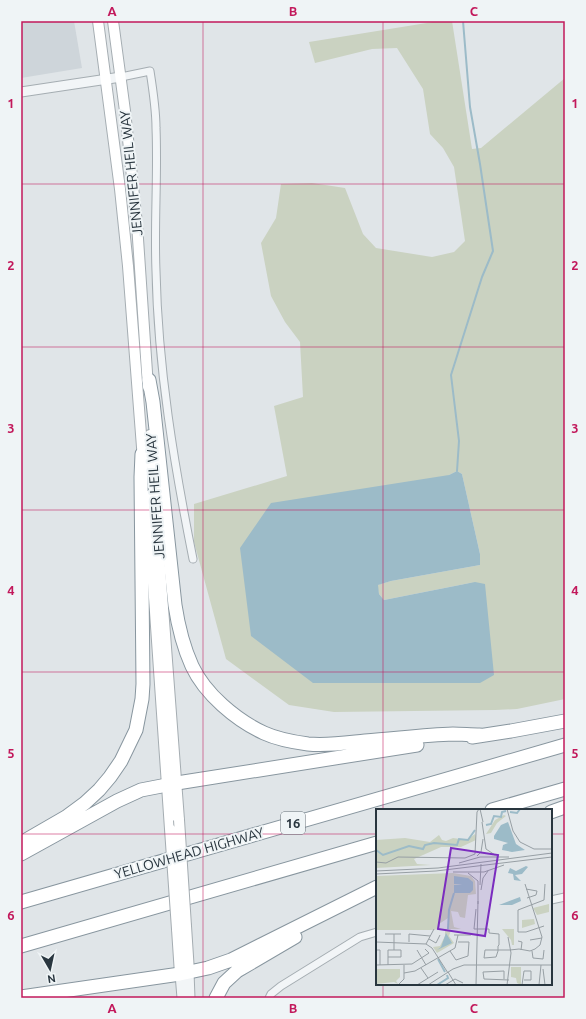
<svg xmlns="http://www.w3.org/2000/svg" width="586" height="1019" viewBox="0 0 586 1019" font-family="Ubuntu,sans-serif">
  <rect width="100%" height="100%" fill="#e0e5e8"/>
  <!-- built -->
  <path fill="#ced5da" d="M21 21H74L82 68 21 78Z"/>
  <!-- green -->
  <path fill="#cad2c1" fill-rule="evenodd" d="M439 21H452L472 149 481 148 565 78V699L517 709 495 710 334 712 289 705 226 659 194 542V504L287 476 274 406 303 397 300 342 285 322 271 296 261 243 276 218 281 184 312 183 345 188 363 234 376 248 432 257 454 252 465 241 454 167 443 148 430 134 423 89 397 48 372 49 315 63 309 42ZM457 471 462 474 480 554V565L391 581 377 585 379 594 384 600 475 582 251 636 449 475Z"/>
  <!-- water -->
  <path fill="#9cbbc8" d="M457 471 462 474 480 554V565L391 581 378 585 379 594 384 600 475 582 485 584 494 675 480 683H313L251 636 240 548 271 503 449 475Z"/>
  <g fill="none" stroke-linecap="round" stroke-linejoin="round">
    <!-- stream -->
    <path stroke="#9cbbc8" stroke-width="2" d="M457 471 459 441 451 375 482 277 493 251 480 164 470 107 463 21"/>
    <!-- minor casing -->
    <g stroke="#a5adb2" stroke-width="9">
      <path id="minor" d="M121 77 150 71C153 90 156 109 156 128 158 176 154 223 156 271 158 368 174 464 193 559
        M551 900 565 897
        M269 998 271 994 281 986 360 937 377 932"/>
    </g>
    <!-- tertiary casing -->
    <g stroke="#a5adb2" stroke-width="11">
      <path id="tertiary" d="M21 92 121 77
        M189 972 190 998
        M180 974 182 998"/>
    </g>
    <!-- secondary casing -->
    <g stroke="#a5adb2" stroke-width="12">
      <path id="secondary" d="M98 21 120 189 128 266 143 460
        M113 21 125 111 137 224 148 387
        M150 435 179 820
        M147 496 170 829
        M186 926 189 972
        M177 929 180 974"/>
    </g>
    <!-- motorway casing -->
    <g stroke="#88969f" stroke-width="15">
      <path id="motorway" d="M149 380 153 402 175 605C178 625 183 646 192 666 205 694 236 720 264 733 277 739 293 742 308 744 327 746 346 743 365 741 394 739 424 735 453 734 462 734 471 735 480 735
        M472 737 511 731 565 721
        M492 810 565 789
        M551 812 565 807
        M21 843 66 817 85 803 99 790 110 777 121 761 136 730 142 699 143 684 141 477 142 454
        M21 854 117 801 141 790 177 783 417 745
        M21 902 565 745
        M21 946 377 843
        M21 997 180 974 208 968 231 960 377 887
        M216 998 224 983 237 971 295 937"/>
    </g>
    <!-- minor -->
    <use href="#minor" stroke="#f2f5f7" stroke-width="7"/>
    <!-- tertiary -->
    <use href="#tertiary" stroke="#f2f5f7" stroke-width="9"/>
    <!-- secondary -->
    <use href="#secondary" stroke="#fff" stroke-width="10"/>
    <!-- motorway -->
    <use href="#motorway" stroke="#fff" stroke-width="13"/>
    <!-- secondary-bridge casing -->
    <g stroke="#a5adb2" stroke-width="12" stroke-linecap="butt">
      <path id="secondary-bridge" d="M179 820 186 926
        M170 829 177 929"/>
    </g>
    <!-- secondary-bridge -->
    <use href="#secondary-bridge" stroke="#fff" stroke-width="10"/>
  </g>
  <!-- grid -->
  <path fill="none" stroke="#c2185b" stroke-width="1" stroke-opacity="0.55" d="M203 21V998M383 21V810M21 184H565M21 347H565M21 510H565M21 672H565M21 834H377M551 834H565M383 984V998"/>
  <g text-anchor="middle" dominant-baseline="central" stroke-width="4" stroke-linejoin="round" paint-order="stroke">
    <!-- shield labels -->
    <rect fill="#eff4f6" stroke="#646f76" stroke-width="1" x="281" y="812" width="24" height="22" rx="3"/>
    <g font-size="13" font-weight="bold" fill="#29363f">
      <text x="293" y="823">16</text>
    </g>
    <!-- street labels -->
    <g font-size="14" fill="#29363f" stroke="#eff4f6">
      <text transform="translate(131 173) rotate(-96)">JENNIFER HEIL WAY</text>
      <text transform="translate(155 496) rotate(-94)">JENNIFER HEIL WAY</text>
      <text transform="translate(189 853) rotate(-16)">YELLOWHEAD HIGHWAY</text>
    </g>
  </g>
  <!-- overview -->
  <g transform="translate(376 809)">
    <rect width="176" height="176" fill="#e0e5e8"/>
    <path d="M128 6 130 7 121 14 115 24 110 25 119 11ZM99 25 100 31 85 38H65L38 50 41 55 55 56 0 59V31L29 29 54 33 63 26 66 31 70 32 77 29 91 31ZM77 64 95 67 99 72 100 85 92 86 89 109 84 108 82 103 75 102 78 118 85 120H73L72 109 63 115V120L56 121H0V67ZM97 73 94 84H78V76L86 75H78ZM173 95V103L161 106 157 99ZM158 110 159 115 146 119V111ZM126 120H138V136H136L135 131ZM69 121H75L73 127 78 134 61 144 57 138 64 137 69 127ZM135 158H145V176L141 174 140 169 135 168ZM0 160H24V168L20 172 22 175 18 173 0 175Z" fill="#cad2c1" fill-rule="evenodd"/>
    <path d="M123 13 125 16 132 13 140 35 149 41 136 43 126 41 127 36 132 34 118 30V27L125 16ZM150 57 152 58 146 65 139 66 145 72 138 71 137 65 132 64 134 59 140 62ZM78 67 92 69 97 73V81L94 84H78V76L86 75H78ZM144 88 145 92 136 96H123ZM70 124 76 134 61 141 65 138Z" fill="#9cbbc8"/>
    <path fill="none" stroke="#9cbbc8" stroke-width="2" d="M134 3 141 4 144 0M110 16 115 15 118 7 125 8 126 3 130 2M0 41 7 46 33 37 47 40 49 36 58 34 81 36 83 30 92 31 99 21M72 120 73 101 78 84M62 150 69 163M61 176 72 169 71 166"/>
    <path fill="none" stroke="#979fa4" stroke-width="1" d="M104 0 107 13M131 0 137 22 144 33 158 40H176M106 13 110 40 119 46M101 47 105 43 107 30M0 53 10 54 22 48 89 49 99 45 101 3 103 0M83 54 104 48H133M0 62 62 59 176 44M77 63H108L128 56M92 64 102 72V95M0 65 60 62 176 48M104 76 105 55M150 80 161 82 160 86 151 89M105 81 107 69 112 62M100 100 98 120H113V124L123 125V136L122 137V142L120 148 108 149 109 141H134L143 140 154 142 159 140 164 136 166 128 149 75M168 117 150 123H142V101L168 91 169 75M9 125H25M78 126H95M53 130 60 134 64 126M154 131 166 129M142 132 146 133 145 141M0 133 50 135 56 139 72 164M33 133V125L54 127M50 135 58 120M0 141H4V156M18 141V125M41 141 50 156M74 142 80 151 92 147 93 133H82M156 142 157 149 167 150 168 141M12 148H25V141H12V156M0 156 36 155 53 144 49 140M45 159 52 169M167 160 169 176M72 163 80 176M28 164 39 162 79 139 82 126M128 170V162L107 163 108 170 133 171M22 176 28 170V156M41 176 62 163M52 176 77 160 88 156H176M69 176 79 170 87 174M100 176 102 92M131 176 135 144 132 128M146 176 148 162H155V171H148M163 176 165 156"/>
    <path fill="#7b2cbf" fill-opacity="0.15" stroke="#7b2cbf" stroke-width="2" d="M75 39 122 46 109 127 62 120Z"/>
    <rect width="176" height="176" fill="none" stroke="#29363f" stroke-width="2"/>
  </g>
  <!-- border -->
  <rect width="586" height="1019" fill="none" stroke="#eff4f6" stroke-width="44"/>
  <!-- north arrow -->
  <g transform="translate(50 969) rotate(171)" stroke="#eff4f6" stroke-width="3" paint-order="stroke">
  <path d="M0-3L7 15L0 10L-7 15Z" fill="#29363f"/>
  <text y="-6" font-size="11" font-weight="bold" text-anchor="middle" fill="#29363f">N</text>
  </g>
  <rect x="22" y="22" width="542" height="975" fill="none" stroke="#c2185b" stroke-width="1.5"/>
  <g font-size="13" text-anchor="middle" font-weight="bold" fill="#c2185b">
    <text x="112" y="16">A</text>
    <text x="293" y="16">B</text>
    <text x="474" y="16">C</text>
    <text x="11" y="108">1</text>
    <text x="575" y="108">1</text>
    <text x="11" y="270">2</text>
    <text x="575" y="270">2</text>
    <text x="11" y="433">3</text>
    <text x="575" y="433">3</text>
    <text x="11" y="595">4</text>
    <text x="575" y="595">4</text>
    <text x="11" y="758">5</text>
    <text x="575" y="758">5</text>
    <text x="11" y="920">6</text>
    <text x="575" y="920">6</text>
    <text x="112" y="1013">A</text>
    <text x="293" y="1013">B</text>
    <text x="474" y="1013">C</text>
  </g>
</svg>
